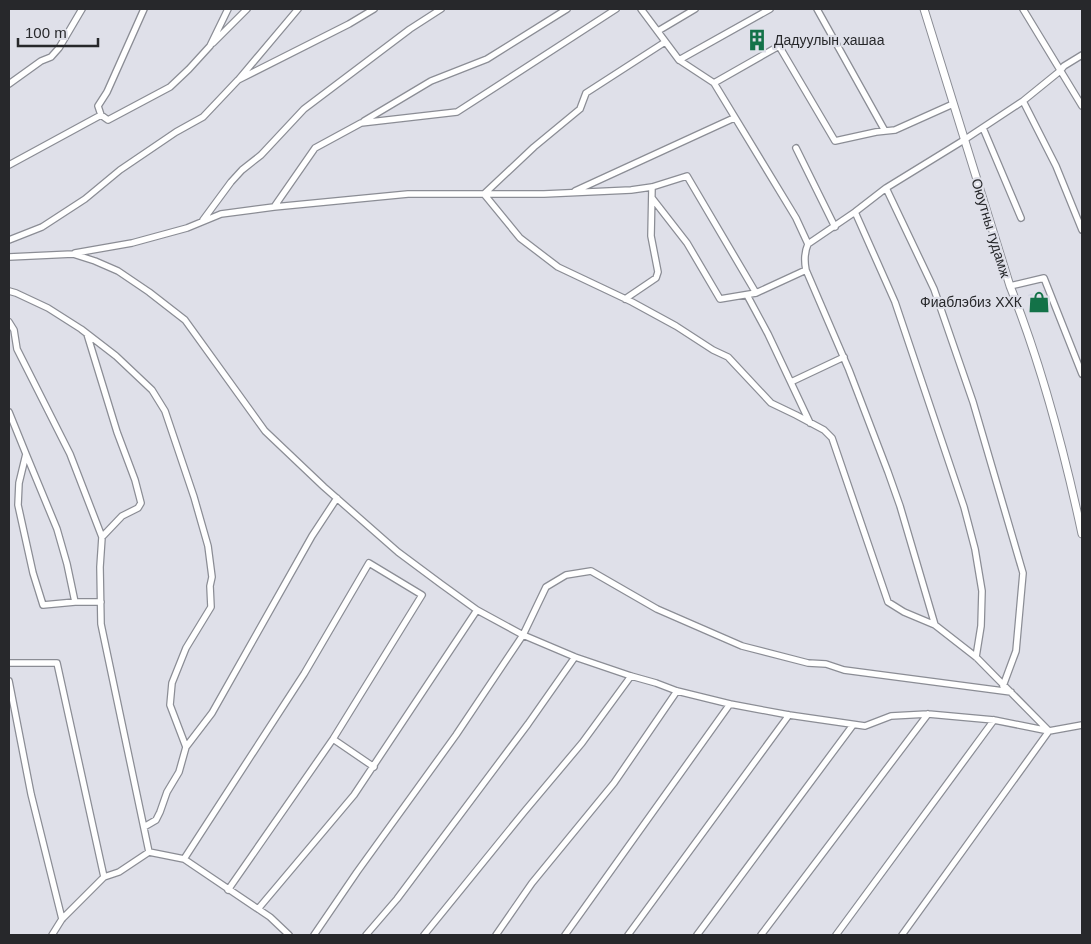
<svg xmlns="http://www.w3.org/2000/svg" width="1091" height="944" viewBox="0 0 1091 944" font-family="Arial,sans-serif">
  <rect width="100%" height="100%" fill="#dfe0e9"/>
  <!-- built -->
  <path fill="#d1d3e4" d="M1044 290 1050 308 1034 313 1028 295Z"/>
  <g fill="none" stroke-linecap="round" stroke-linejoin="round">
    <!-- minor casing -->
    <g stroke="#8b8d95" stroke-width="8">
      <path id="minor" d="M641 9 679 60
        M770 9 679 60 714 83 796 218 808 244C804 253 804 260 806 270L849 370 888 472 900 506 935 625 976 657 1049 731 1082 725
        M817 9 885 131
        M1023 9 1082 106
        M658 31 695 9
        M665 42 586 93 580 109 534 147 484 194 520 238 558 267 632 302 676 326 713 350 728 357 771 403 796 415 824 430 832 438 888 602 904 612 935 625
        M213 43 247 9
        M239 79 298 9
        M714 83 779 46 835 141 876 132 895 130 953 104
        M9 84 41 61 51 57 59 48 82 9
        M1023 101 1056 166 1082 230
        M101 115 98 106 107 92 144 9
        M364 121 431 81 487 59 567 9
        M983 128 1021 218
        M796 148 835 227
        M9 165 101 115 108 120 170 87 189 69 210 46 228 9
        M886 188 934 289 973 402 1023 573 1016 651 1003 686
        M575 191 734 118
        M652 198 687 243 720 299 756 293 806 270
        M274 207 408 194H544L631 190 652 187 687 176 756 293
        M855 212 895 302 964 507 975 549 982 591 981 626 976 657
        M203 220 231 182 242 170 261 155 304 109 410 29 441 9
        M9 240 42 227 85 199 120 170 176 132 203 117 238 80 349 24 374 9
        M808 244 855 212 886 188 964 140 1023 101 1060 71 1064 66 1082 55
        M75 253 132 243 187 228 221 214 274 207 315 148 361 123 457 112 616 9
        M9 257 73 254 95 261 118 271 149 292 185 320 265 431 324 487 398 552 441 584 477 610 523 635 575 657 631 676 656 683 677 691 730 704 789 715 865 726 891 716 928 714 994 720 1049 731 902 935
        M1010 286 1044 278 1082 374
        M9 291 16 293 48 308 81 329 116 356 152 390 165 411 194 497 208 546 212 577 210 586 211 607 186 648 172 683 170 705 186 747 179 772 167 792 160 812 156 820 144 827
        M747 295 768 334 810 423
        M625 299 656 278 658 272 651 236 652 187
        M9 322 14 330 17 349 70 454 102 537 100 567 101 624 149 852
        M87 334 117 432 135 480 141 503 138 508 122 516 102 537
        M791 382 844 357
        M9 412 26 454
        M75 602 67 564 57 529 26 454 19 483 18 505 33 573 43 605 75 602H101
        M9 663H57L104 877
        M9 681 31 794 62 919
        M333 739 374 767
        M186 747 212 713 312 536 337 498
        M184 859 304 674 369 563 422 595 333 739 228 890
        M258 909 354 795 477 610
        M52 935 62 919 104 877 119 872 149 852 184 859 270 917 289 935
        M314 935 357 872 456 735 523 635 546 587 566 575 591 571 657 609 742 646 808 663 826 664 844 670 1011 692
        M366 935 397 899 528 724 575 657
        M424 935 524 812 582 743 631 676
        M496 935 532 883 614 783 677 691
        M565 935 730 704
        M628 935 789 715
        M697 935 853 725
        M761 935 928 714
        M836 935 994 720"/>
    </g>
    <!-- tertiary casing -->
    <g stroke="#8b8d95" stroke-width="9">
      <path id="tertiary" d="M924 9 1010 286C1042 366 1064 450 1082 534"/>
    </g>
    <!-- minor -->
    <use href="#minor" stroke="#fff" stroke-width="5.5"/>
    <!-- tertiary -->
    <use href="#tertiary" stroke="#fff" stroke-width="7"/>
  </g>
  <!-- icons -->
  <defs>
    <g id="building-bare" transform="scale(1.725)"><path d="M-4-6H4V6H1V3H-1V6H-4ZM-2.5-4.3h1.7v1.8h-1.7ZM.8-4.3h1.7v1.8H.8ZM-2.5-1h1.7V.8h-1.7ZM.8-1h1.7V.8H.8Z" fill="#137248" stroke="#dfe0e9" stroke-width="2.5" paint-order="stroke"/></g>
    <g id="shop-bare" transform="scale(1.725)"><path d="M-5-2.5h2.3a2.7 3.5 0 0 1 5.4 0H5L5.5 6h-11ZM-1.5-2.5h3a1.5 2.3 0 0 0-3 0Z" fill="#137248" stroke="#dfe0e9" stroke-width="2.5" paint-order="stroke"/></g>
  </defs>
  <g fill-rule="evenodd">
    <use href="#building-bare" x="757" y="40"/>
    <use href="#shop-bare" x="1039" y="302"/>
  </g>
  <g text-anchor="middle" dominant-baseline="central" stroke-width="4.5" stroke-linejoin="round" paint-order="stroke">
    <!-- poi labels -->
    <g font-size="14" fill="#27282b" stroke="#dfe0e9" text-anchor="start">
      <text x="774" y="40">Дадуулын хашаа</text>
      <text x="1022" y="302" text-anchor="end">Фиаблэбиз ХХК</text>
    </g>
    <!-- street labels -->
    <g font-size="14" fill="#27282b" stroke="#dfe0e9">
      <text transform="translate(991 228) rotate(73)">Оюутны гудамж</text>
    </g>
  </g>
  <!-- border -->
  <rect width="1091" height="944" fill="none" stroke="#27282b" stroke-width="20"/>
  <!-- scale -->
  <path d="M18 38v8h80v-8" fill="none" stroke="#27282b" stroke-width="2.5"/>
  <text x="25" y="38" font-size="15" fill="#27282b" stroke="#dfe0e9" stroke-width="4" paint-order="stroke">100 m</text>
</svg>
